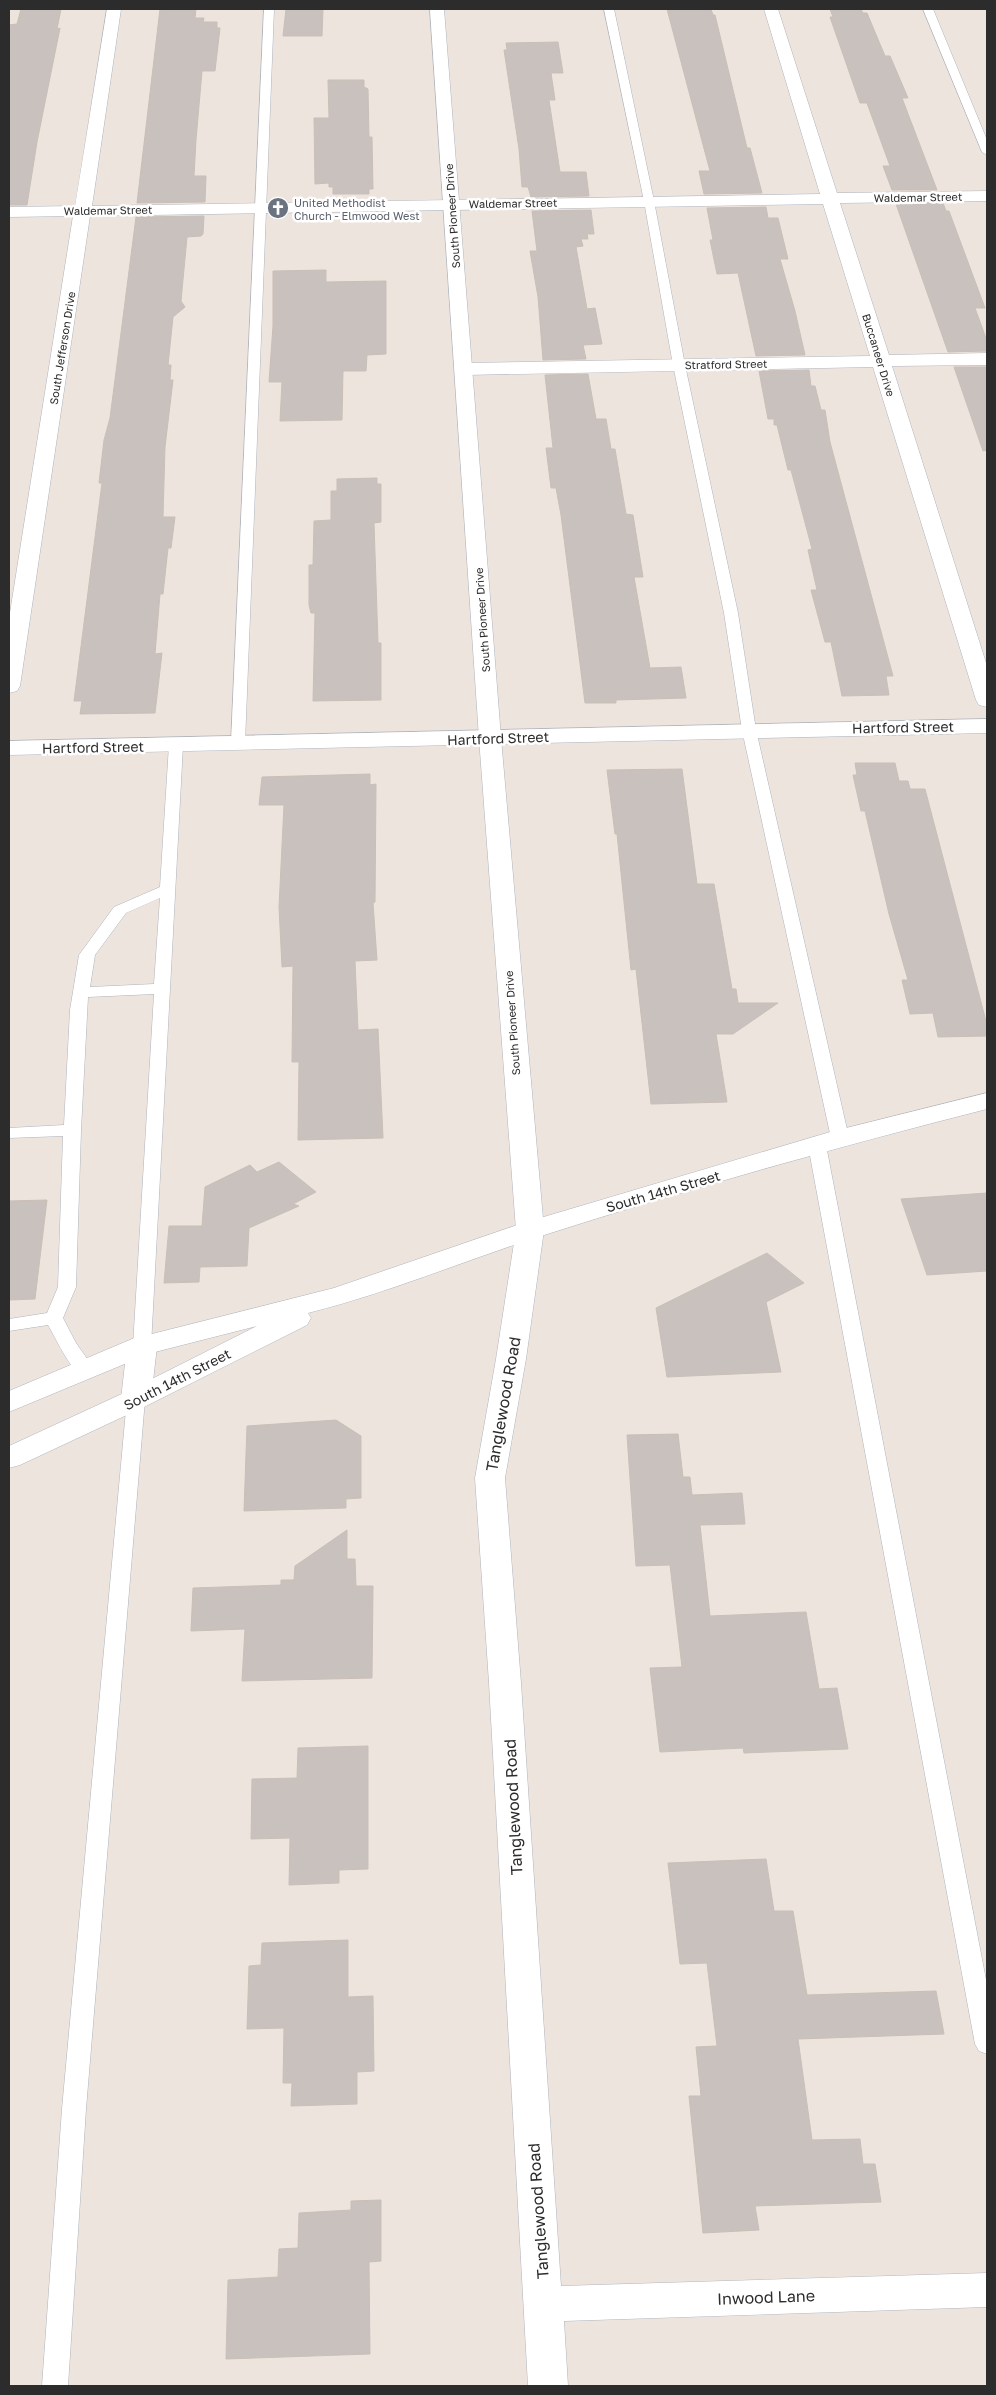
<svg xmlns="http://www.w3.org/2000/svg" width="996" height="2395" viewBox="0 0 996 2395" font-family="'Golos Text',sans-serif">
  <rect width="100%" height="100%" fill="#eee4de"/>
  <!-- building -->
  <path fill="#c9c1bd" stroke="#c9bfb7" d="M21 9H61L57 29 60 28 37 142 27 205H9V25L17 24Z
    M160 9H196L195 18H204L203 22H217V28H220L215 71H202L196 140 194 176H206L205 202 137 203Z
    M286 9H323L322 36H283Z
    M667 9H711L713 15H715L747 148H750L762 193 704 194 699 171H710Z
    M830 9H861L863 13H867L885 56H890L908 98H902L937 190H892L883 166H890L867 103H860L830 17H833Z
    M558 42 563 73H551L555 100H549L560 172H586L589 196 531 197 528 187H522L519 149 504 50H507L506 43Z
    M328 80H364V87L368 89 369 137H372L373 189H369V194H333V187H329V183L315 184 314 118H329Z
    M943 203 946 211H949L985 308H975L987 341V351L948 352 896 204Z
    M766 207 768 218H778L788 259H780L795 311 805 355 756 356 738 273 717 274 710 240H713L707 208Z
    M591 210 594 234H587L588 239H581L583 246 576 247 587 309 595 308 602 344 583 345 586 359 543 360 538 297 530 251H537L532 211Z
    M204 216 203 234 201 236 187 237 181 301 185 307 173 317 168 365H171L170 380H173L165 447 163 517H175L171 548H168L163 594H160L155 654 162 653 155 713 80 714 82 701H74L102 483H99L104 440 110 418 136 217Z
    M326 270V282L386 281V354L367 355 366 371H343L342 420 280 421 282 382H269L273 326V271Z
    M954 367H987V450L983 451Z
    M809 370 811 386H815L821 410H825L830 442 893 676H886L889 695 842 696 831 642H825L811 590H817L808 550 812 549 791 470H788L777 425H774V419H768L759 371Z
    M588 374 596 419H606L611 449H615L626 514 633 515 643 577H634L650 668 681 667 686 698 616 700V703H585L561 515 556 488H551L546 448H553L545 375Z
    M377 478V484H381V522L374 523 378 643H381V700L313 701 315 613H311L309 605V565H313L314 521 331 520V491H337V479Z
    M855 763H895L899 781H908L910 789H925L987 1025V1036L938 1037 933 1013 910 1014 902 980H908L889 914 865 811H861L853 775H857Z
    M682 769 697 884H714L732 989H736L738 1003H778L733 1034H716L727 1102 651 1104 636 969 631 970 617 834H615L607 770Z
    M370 774V785L376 784 375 902 373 903 377 960 355 961 358 1030 378 1029 383 1138 298 1140 299 1062H292L293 966 282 967 279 907 284 805H259L262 777Z
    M279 1162 316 1192 293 1204 299 1206 249 1228 247 1266 200 1267 199 1282 164 1283 169 1226H202L205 1187 250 1165 257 1172Z
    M987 1193V1271L927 1275 901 1199Z
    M47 1200 35 1299 9 1300V1201Z
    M767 1253 804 1283 766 1302 781 1372 667 1377 656 1308Z
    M336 1420 361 1436V1498L346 1499V1508L244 1511 247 1426Z
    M678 1434 683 1477H690L692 1495 742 1493 745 1524 700 1525 710 1616 806 1612 819 1689 837 1688 848 1749 744 1753 743 1748 660 1752 650 1668 682 1667 670 1565 636 1566 627 1435Z
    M347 1530V1559H355L356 1586H373L372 1678 242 1681 245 1629 191 1631 193 1588 281 1585V1580H294L295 1566Z
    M368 1746V1869L339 1870V1883L289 1885 290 1838 251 1839 252 1779 297 1778 298 1748Z
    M766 1859 774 1911H793L807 1995 936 1991 944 2034 798 2039 812 2140 860 2139 863 2164H875L881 2202 755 2206 759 2230 703 2233 689 2096H701L696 2047 717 2046 707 1963 680 1964 668 1863Z
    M348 1940V1997L373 1996 374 2071 357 2072V2104L291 2106 292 2083H283L284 2028 247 2029 249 1966 261 1965 262 1943Z
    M381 2200V2261L369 2262 370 2354 226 2359 228 2280 278 2277 279 2249 298 2248 299 2213 351 2210V2201Z"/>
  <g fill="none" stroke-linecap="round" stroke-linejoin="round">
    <!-- service casing -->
    <g stroke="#aeb4bc" stroke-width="1">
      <path id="service" d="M264 9H274L245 743 238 747 231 743Z
        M604 9H614L654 201 685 365 738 613 756 730 849 1138 846 1142H834L831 1138 742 730 724 613 673 365 644 201Z
        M923 9H933L987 140V155L982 152Z
        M176 741 183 745 151 1346 149 1350 142 1352 135 1350 133 1346 154 994 88 997 81 1130 76 1287 63 1318 76 1343 95 1370 93 1374C89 1376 85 1377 81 1375 70 1369 55 1337 48 1325L9 1331V1319L47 1313 58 1287 63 1136 9 1138V1128L64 1125 70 1010 79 955 114 907 160 887 169 745ZM160 898 154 984 90 987 95 955 126 913Z
        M817 1140 823 1141 826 1145 987 1985V2054L979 2051 975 2044 808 1145 811 1141Z
        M136 1393 143 1394 145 1399 86 2109 68 2386H42L62 2109 127 1399 129 1394Z"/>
    </g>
    <!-- minor casing -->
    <g stroke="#aeb4bc" stroke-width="1">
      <path id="minor" d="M107 9H121L92 206 820 194 764 9H778L837 193 987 191V201L840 203 889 355 987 353V365L892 366 987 666V707L979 705 976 700 873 367 465 375 458 373 456 369 458 365 465 363 870 356 823 204 90 216 20 686 17 691 9 693V619L73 216 9 217V207L75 206Z
        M987 719V733L9 755V741Z
        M530 1221 540 1224 544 1230 526 1359 505 1478 521 1683 561 2286 987 2273V2307L564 2321 568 2386H528L489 1683 475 1478 496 1359 516 1230 520 1224Z"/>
    </g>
    <!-- tertiary casing -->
    <g stroke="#aeb4bc" stroke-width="1">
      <path id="tertiary" d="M430 9H444L501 738 544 1230 540 1236 530 1239 520 1236 516 1230 479 738Z
        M142 1336 152 1339 157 1346 151 1399 146 1406 136 1409 126 1406 121 1399 127 1346 132 1339Z"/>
    </g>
    <!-- secondary casing -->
    <g stroke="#aeb4bc" stroke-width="1">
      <path id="secondary" d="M987 1093V1109C837 1147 688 1189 541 1236 463 1261 388 1293 308 1313L311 1318 307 1325 146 1406 20 1465 9 1468V1446L126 1392 257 1326 151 1353 9 1412V1391L132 1339 334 1288 520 1224 830 1132Z"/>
    </g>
    <!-- service -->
    <use href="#service" fill="#fff" fill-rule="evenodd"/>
    <!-- minor -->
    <use href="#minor" fill="#fff" fill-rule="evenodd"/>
    <!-- tertiary -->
    <use href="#tertiary" fill="#fff" fill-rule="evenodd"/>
    <!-- secondary -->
    <use href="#secondary" fill="#fff" fill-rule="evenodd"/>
  </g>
  <!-- icons -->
  <defs>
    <g id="church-disc" transform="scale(1.125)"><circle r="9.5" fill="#6b7280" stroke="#fff"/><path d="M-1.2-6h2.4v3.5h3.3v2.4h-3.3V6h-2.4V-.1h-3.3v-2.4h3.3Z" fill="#fff"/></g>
  </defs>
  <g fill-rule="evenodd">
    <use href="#church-disc" x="278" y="208"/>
  </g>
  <g text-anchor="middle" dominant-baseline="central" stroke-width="5" stroke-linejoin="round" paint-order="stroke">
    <!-- far-street labels -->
    <g font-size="11" fill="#2c2c2c" stroke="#fff">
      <text transform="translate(918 197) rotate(-1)">Waldemar Street</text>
      <text transform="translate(513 203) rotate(-1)">Waldemar Street</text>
      <text transform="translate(108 210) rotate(-1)">Waldemar Street</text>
      <text transform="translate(452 216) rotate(-94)">South Pioneer Drive</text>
      <text transform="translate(62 348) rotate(-81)">South Jefferson Drive</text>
      <text transform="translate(879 355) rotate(73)">Buccaneer Drive</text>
      <text transform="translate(726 364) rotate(-1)">Stratford Street</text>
      <text transform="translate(482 620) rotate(-94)">South Pioneer Drive</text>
      <text transform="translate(512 1023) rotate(-94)">South Pioneer Drive</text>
    </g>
    <!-- far-worship labels -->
    <g font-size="11" fill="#5b616d" stroke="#fff" text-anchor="start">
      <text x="294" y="202">United Methodist<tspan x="294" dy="13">Church - Elmwood West</tspan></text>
    </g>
    <!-- street labels -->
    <g font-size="14" fill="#2c2c2c" stroke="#fff">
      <text transform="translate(903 727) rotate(-1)">Hartford Street</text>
      <text transform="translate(498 738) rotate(-2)">Hartford Street</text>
      <text transform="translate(93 747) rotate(-1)">Hartford Street</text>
      <text transform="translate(663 1191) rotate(-16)">South 14th Street</text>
      <text transform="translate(177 1379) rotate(-27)">South 14th Street</text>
    </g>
    <!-- near-street labels -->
    <g font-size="16" fill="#2c2c2c" stroke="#fff">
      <text transform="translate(503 1404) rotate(-80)">Tanglewood Road</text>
      <text transform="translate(513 1807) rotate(-93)">Tanglewood Road</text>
      <text transform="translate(538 2211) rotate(-94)">Tanglewood Road</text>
      <text transform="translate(766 2297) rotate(-2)">Inwood Lane</text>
    </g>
  </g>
  <!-- border -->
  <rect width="996" height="2395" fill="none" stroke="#2c2c2c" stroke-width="20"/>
</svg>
